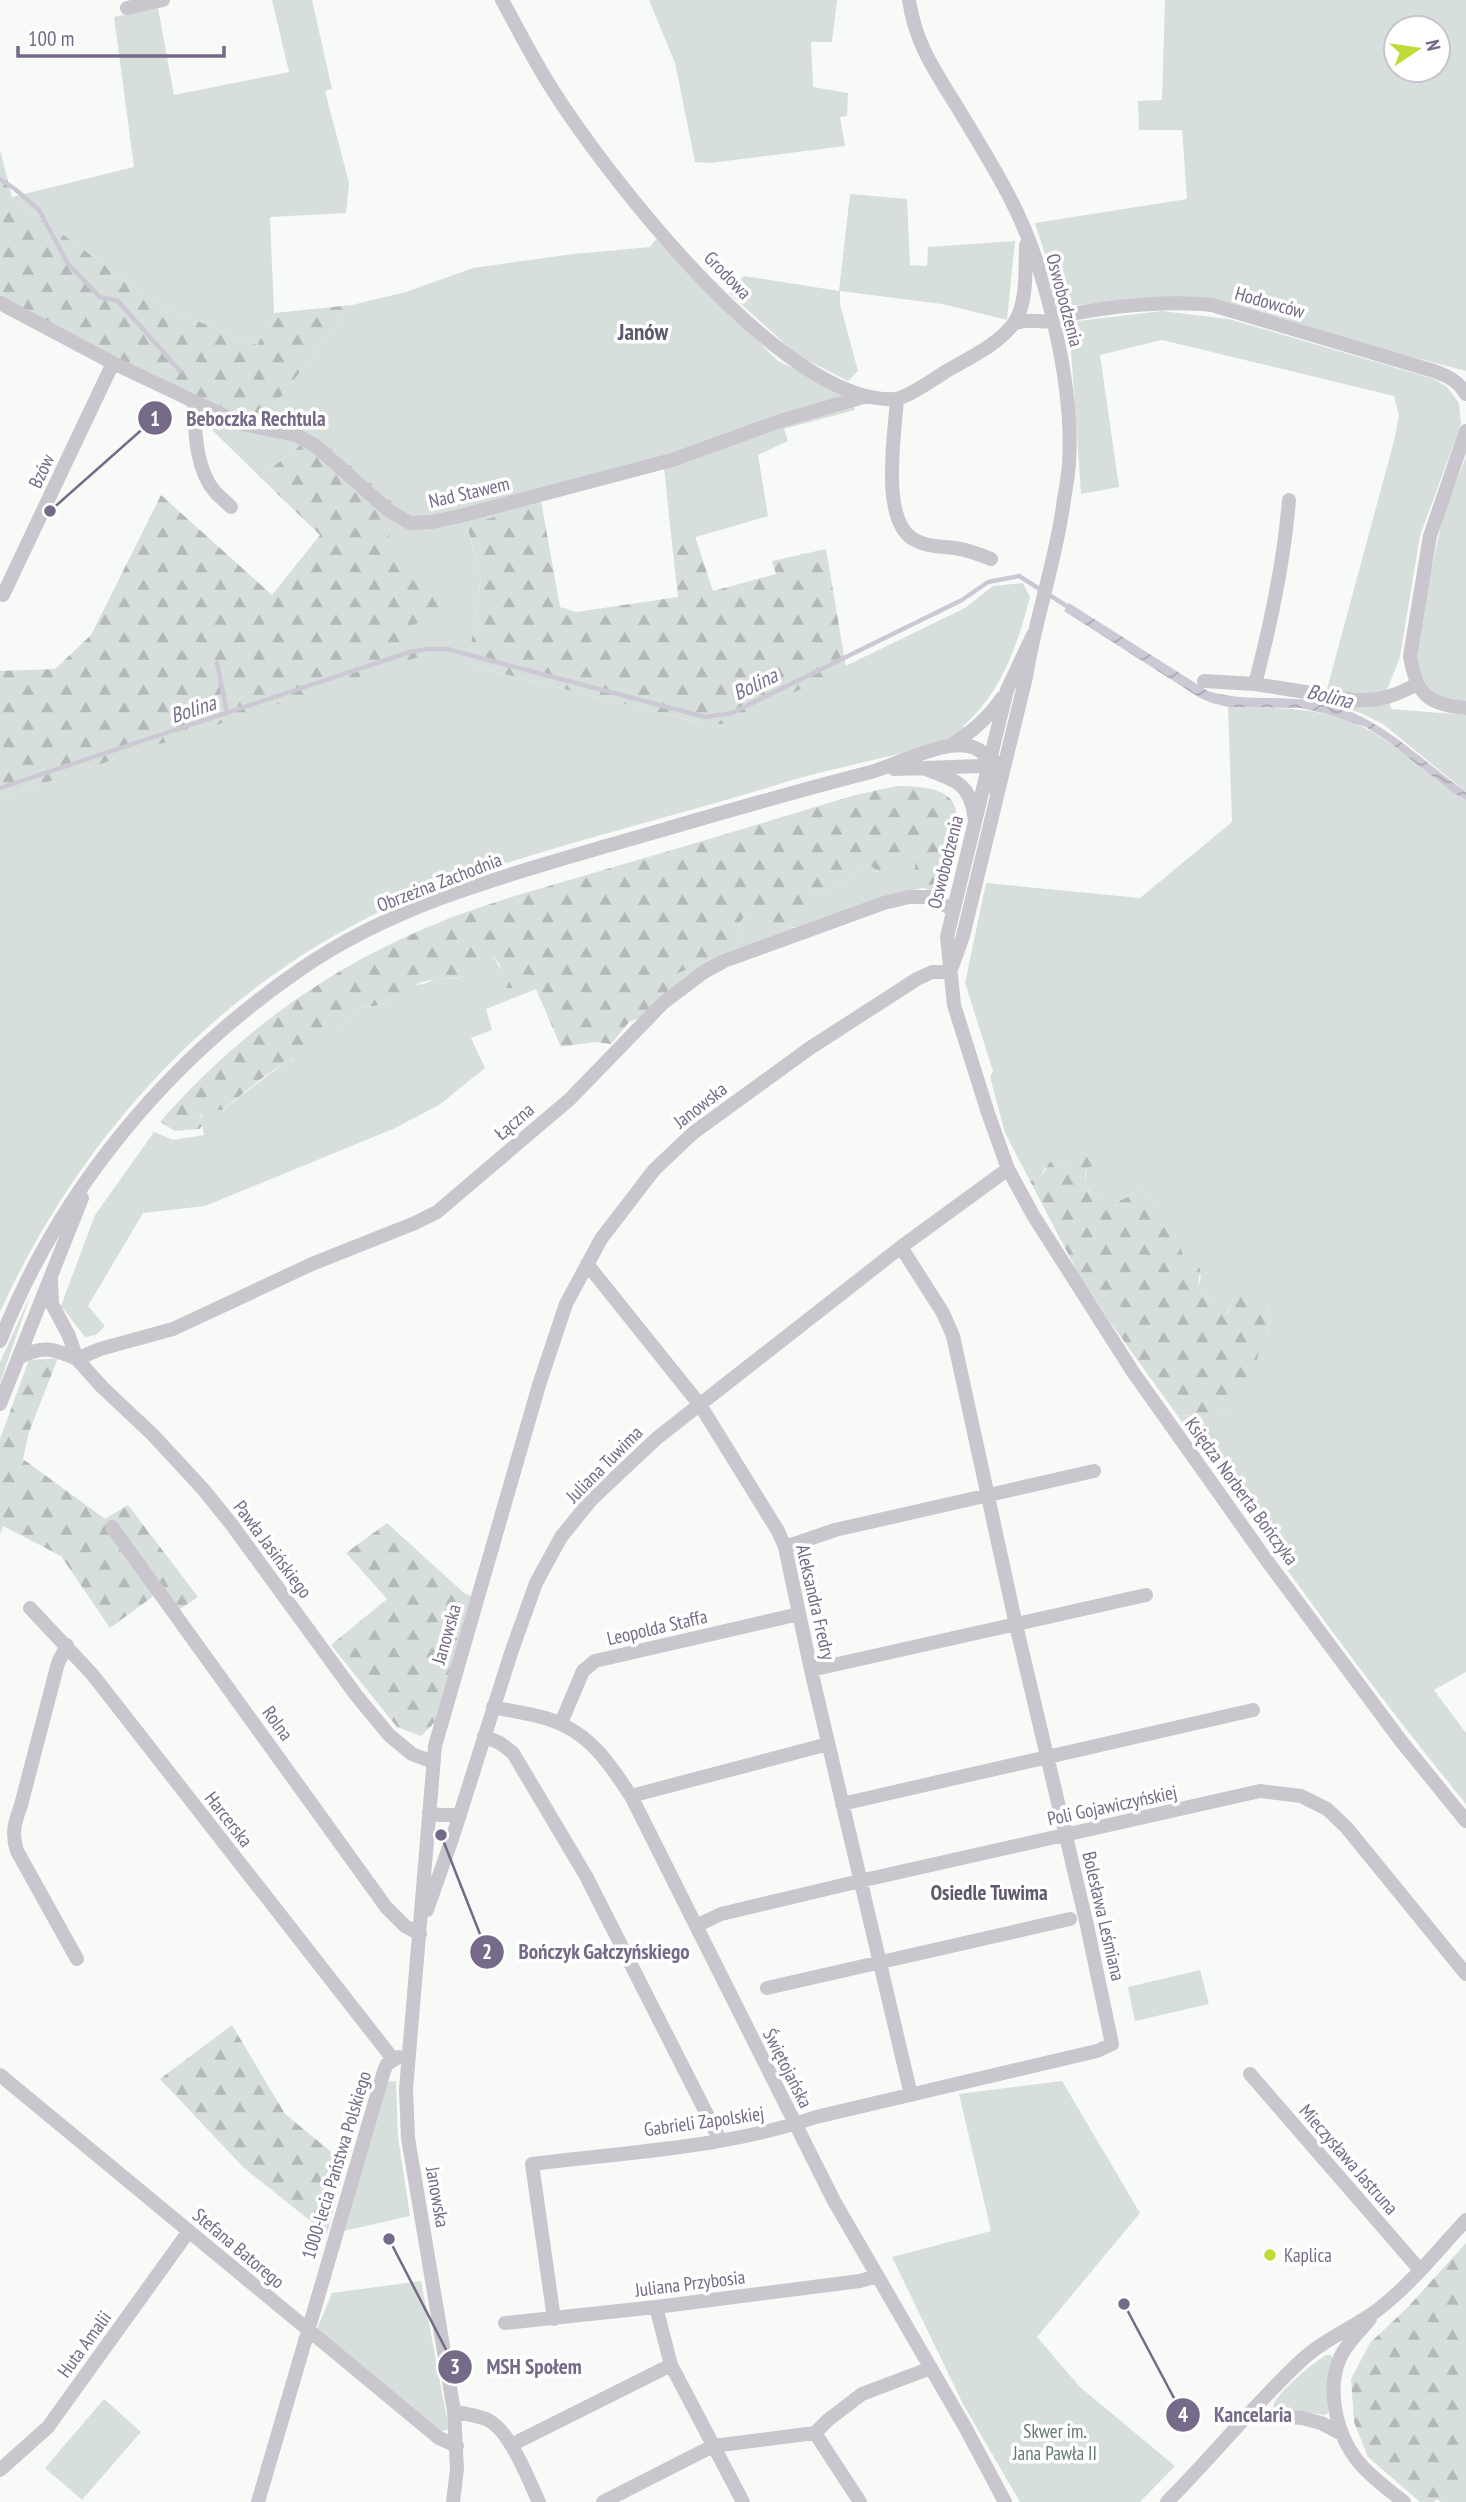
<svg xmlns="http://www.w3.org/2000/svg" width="1466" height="2502" viewBox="0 0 1466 2502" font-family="'PT Sans Narrow',sans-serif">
  <defs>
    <pattern id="forest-firs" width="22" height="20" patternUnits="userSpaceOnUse" patternTransform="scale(1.75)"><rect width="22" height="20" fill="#d7dfdc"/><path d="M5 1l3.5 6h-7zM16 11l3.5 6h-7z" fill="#b3b9b8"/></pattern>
    <pattern id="water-waves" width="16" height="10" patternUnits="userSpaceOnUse" patternTransform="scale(1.75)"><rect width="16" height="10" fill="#ccc9d5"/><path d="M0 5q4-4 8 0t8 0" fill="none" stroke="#aaa7b2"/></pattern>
  </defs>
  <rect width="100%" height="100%" fill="#f8faf8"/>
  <!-- green -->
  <path fill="#d7dfdc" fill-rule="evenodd" d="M272 0H312L332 89 325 91 349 183 346 213 270 217 274 313 257 345 160 306 12 197 134 167 114 17 158 8 174 95 289 72Z
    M649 0H837L832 42H811L813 87 848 93 847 116 840 117 845 146 710 163 695 162 675 63Z
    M1165 0H1466V371L1332 336 1229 304 1108 302 1062 307 1035 223 1187 199 1182 130H1139L1138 101 1162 100ZM1396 28H1438V70H1396Z
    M850 194 907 199 910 265 927 266 928 247 1015 241 1007 320 942 304 840 291V304L858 371 848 381 797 355 729 293 744 276 839 291Z
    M656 239 778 361 852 396 855 410 784 429 788 441 758 455 768 516 672 544 664 467 541 501 467 527 481 577 468 665 704 724H726L965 608 993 586 1023 583 1030 597C1018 644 1001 694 963 726L965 730C957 734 948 740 940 744 925 750 908 752 894 755 853 765 813 773 773 786 666 819 556 844 450 882 245 956 89 1117 0 1312V798L417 656 389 540 315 434 260 477 208 426 232 412 266 416 352 305 406 292 473 268 573 254 650 247Z
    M1162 311 1229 319 1434 379 1447 387 1459 403 1461 424 1420 536 1400 657 1387 690 1391 709 1466 715V792L1383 724 1363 714 1324 700 1394 441 1399 415 1394 396 1162 340 1100 355 1119 487 1081 494 1069 322Z
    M1466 457V703L1442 699 1429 689 1421 674 1416 656 1424 605 1444 511Z
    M1228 707C1280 708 1334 706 1379 736 1410 755 1434 782 1466 800V1672L1434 1690 1466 1733V1804C1364 1679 1270 1547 1177 1415L1208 1417 1224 1413 1250 1387 1260 1347 1267 1334 1271 1318 1267 1305 1234 1297 1226 1315 1220 1313 1198 1289 1201 1276 1184 1260 1176 1237 1168 1230 1163 1218 1165 1209 1141 1188C1121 1203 1117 1204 1092 1195L1085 1182 1087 1168 1078 1160 1070 1164 1057 1161 1044 1169 1040 1178 1030 1181 1005 1133 990 1077 993 1071 965 983 986 883 1140 898 1232 822Z
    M913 856 917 857 939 881 943 876 939 893 923 888 895 894 666 992 674 975 737 947 740 922 745 916 755 914 770 922 794 928 810 915V898L815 893 825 897C837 886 850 876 860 865L871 866 877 872 904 862Z
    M493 956 512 989 520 987 536 989 486 1009 492 1030 471 1038 485 1068 439 1105 393 1129 205 1206 143 1213 88 1306 105 1326 96 1335 85 1337 61 1306 95 1215 154 1132 173 1140 204 1135 202 1126 198 1121 212 1104 223 1110 285 1062 293 1060 311 1039 338 1030 358 1008 388 1004 399 992 412 985 424 984 435 979H456L477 970 489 957Z
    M31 1294 0 1383V1362Z
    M1200 1970 1209 2004 1135 2021 1128 1987Z
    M394 2081H396L398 2137 410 2216 344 2231 385 2086 388 2082Z
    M1062 2081 1140 2213 1037 2337 1080 2387 1175 2466 1140 2502H1020L963 2404 892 2257 991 2231 959 2094Z
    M421 2281 449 2429 442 2431 317 2329 332 2293Z
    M1326 2355H1331L1334 2360 1328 2413 1325 2415 1273 2408C1273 2395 1313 2363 1326 2355Z
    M104 2399 141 2432 82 2500 45 2468Z"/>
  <!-- forest -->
  <path fill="url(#forest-firs)" d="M0 150 12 197 160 306 257 345 274 313 352 305 266 416 187 406 0 308Z
    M315 434 393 503 389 540 450 601 411 627 418 657 0 798V671L55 669 91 635 161 495 272 595 320 535 260 477Z
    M541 501 560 607 576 612 678 597 672 544 695 536 713 591 776 574 772 561 826 549 846 667 736 721 726 724H704L468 665 481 577 467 526Z
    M897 786C976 786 959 817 943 876L933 885 917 883 913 876 917 857 913 856 905 862 902 871 893 877H884L871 866 860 865C850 876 837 886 825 897L815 893 810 898V915L805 927C793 928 779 926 768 921 759 917 756 914 745 916L740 922 737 947 674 975 667 992 639 1018 629 1022 611 1044 595 1042 561 1047 536 989C526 988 514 990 505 987L500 965 493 956C487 959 485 962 481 967 475 972 467 975 460 977 453 980 445 978 438 979 416 981 403 990 388 1004L358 1008 338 1030 311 1040 307 1044V1052C300 1059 290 1059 282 1064 261 1078 242 1095 222 1110H218L212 1104 210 1109 213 1115 209 1118 202 1114 198 1121 202 1126 199 1129 175 1131 160 1122C241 1028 344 957 461 914 512 895 565 882 617 866 697 843 776 819 855 795Z
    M1087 1154 1094 1156 1095 1165 1087 1168C1083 1179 1086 1186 1092 1195 1117 1204 1121 1203 1141 1188L1165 1209C1162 1223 1168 1227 1175 1236 1180 1242 1182 1253 1184 1260L1195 1262 1200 1269 1198 1289 1220 1313 1227 1314 1234 1297 1243 1292 1253 1293 1267 1305 1271 1318 1267 1334 1260 1347 1251 1387 1224 1413 1208 1417 1177 1415 1113 1326 1078 1273 1030 1181 1040 1178 1050 1162 1057 1161 1070 1164Z
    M58 1358 29 1432 23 1459 105 1519 128 1505 198 1597 177 1611 163 1589 110 1628 61 1556 3 1526 0 1534V1439L29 1360Z
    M387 1523 464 1593 471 1596 435 1722 421 1736 397 1727 331 1645 387 1599 346 1553Z
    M232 2025 285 2114 346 2164 327 2234 244 2168 160 2079Z
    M1466 2243V2502H1441L1437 2499 1434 2502H1420L1368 2457 1354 2422 1351 2379 1370 2343 1407 2308Z"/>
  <!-- water -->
  <path fill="url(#water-waves)" d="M1069 603 1208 691C1242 702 1279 695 1315 701 1379 713 1415 756 1466 792V800L1452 792 1389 742 1366 727 1327 714 1301 708 1228 707 1212 703 1200 698 1064 611Z"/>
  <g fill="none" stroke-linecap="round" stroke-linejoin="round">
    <!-- stream -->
    <path stroke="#ccc9d5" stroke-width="4.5" d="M0 179 15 189 39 210 68 264 100 297 118 301 180 371
      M217 663 227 713
      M0 788 410 652 428 649H447L705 717 732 713 962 600 988 582 1019 576 1070 608"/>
    <!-- minor -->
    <path stroke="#c9c6cd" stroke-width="14" d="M502 0C519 31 535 63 554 92 609 178 785 406 895 399 908 398 938 376 950 369 971 357 1000 343 1014 323 1028 303 1025 268 1026 245
      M909 0C915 42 934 70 956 105 975 137 995 168 1012 202 1047 271 1074 386 1069 464 1068 478 1065 492 1063 506 1055 564 1035 619 1026 677L963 936 952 967
      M127 8 163 0
      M0 303 113 363 242 424 296 435 316 446 389 511 410 523 432 522 460 516 672 460 780 421 867 396
      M1015 323C1031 318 1037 323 1052 321 1059 320 1065 316 1072 314 1113 306 1171 300 1212 305L1434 371C1448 376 1458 381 1466 394
      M897 399C895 432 880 519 913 539 926 547 940 546 955 548 967 550 979 554 991 559
      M194 401C195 431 195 468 215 492 220 497 226 502 231 507
      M1466 431 1430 536 1410 656C1416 694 1428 705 1466 708
      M3 595 113 363
      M1033 635 1007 690 947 937 954 1005 988 1113 1008 1169 1033 1215 1133 1372 1265 1558 1401 1741 1466 1821
      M1204 681 1255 684 1355 700C1379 701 1396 696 1417 684
      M1255 684C1271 623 1284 562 1289 500
      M950 746C971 733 988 718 1002 698
      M894 769 981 766 994 760
      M928 770C955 780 970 784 974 815
      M587 1264 700 1405 778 1531 785 1547 811 1670 911 2095
      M51 1279 52 1304 69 1336 77 1359 102 1387 152 1434 203 1489 232 1525 356 1695 389 1735 412 1754 433 1762
      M0 1341C60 1189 167 1061 301 969 393 905 504 876 610 845 697 820 784 794 871 772 899 764 940 741 968 746 992 750 995 776 997 796
      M18 1358C43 1345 52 1348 77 1359
      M77 1359 100 1349 173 1329 312 1264 415 1223 437 1212 570 1099 663 1003 704 972 724 961 884 903 909 897H931L953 910
      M0 1404 82 1198
      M112 1527 386 1907 405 1926 420 1934
      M785 1547 835 1530 1094 1471
      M30 1608 92 1674 393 2059
      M67 1645 58 1663 21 1805C15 1822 11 1833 17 1851L77 1959
      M811 1670 1146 1595
      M493 1707C514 1712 545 1715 563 1725 595 1740 612 1768 631 1796L834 2201 965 2427 1005 2502
      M561 1723 583 1671 595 1661 799 1614
      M484 1736 500 1743 513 1753 586 1876 720 2140
      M631 1796 828 1744
      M842 1804 1253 1710
      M429 1812 439 1815H460
      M427 1910 453 1836 511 1653 536 1583 561 1537 591 1500 657 1438 901 1247 1008 1169
      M696 1926 721 1914 860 1881 1260 1791 1301 1796 1327 1809 1346 1827 1466 1974
      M767 1988 1070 1919
      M1250 2074 1420 2270
      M0 2075 439 2438 457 2446
      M656 2307 671 2365 743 2502
      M554 2319 532 2164C627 2152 726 2148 816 2117L1097 2051 1112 2044 1086 1921 1016 1625 953 1336 943 1313 901 1247
      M1370 2319C1360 2331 1346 2344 1340 2358 1325 2392 1338 2440 1362 2466 1375 2480 1390 2491 1404 2502
      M505 2323 656 2307 860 2281 877 2276
      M454 2411C464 2414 476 2415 486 2419 510 2429 528 2479 539 2502
      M1249 2414 1302 2418 1321 2423 1342 2434
      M815 2433 828 2420 862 2394 931 2368
      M511 2445 671 2365
      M0 2470 48 2427 189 2231
      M258 2502 384 2071 387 2064 399 2057
      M453 2502 457 2469 454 2411 408 2138 406 2089 435 1746 539 1385 566 1304 601 1239 654 1170 693 1133 810 1048 917 979 932 972H950
      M603 2502 713 2446 815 2433 860 2502
      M1167 2502C1214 2455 1255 2403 1304 2358 1327 2337 1356 2327 1380 2308 1412 2283 1438 2250 1466 2220"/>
  </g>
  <!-- markers -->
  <circle fill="#c0db36" stroke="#fff" stroke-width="2.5" cx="1270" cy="2255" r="7"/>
  <g text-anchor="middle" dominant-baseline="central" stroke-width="7" stroke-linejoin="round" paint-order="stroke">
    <!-- street labels -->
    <g font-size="19" fill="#756a87" stroke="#fff">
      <text transform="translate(728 275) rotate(46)">Grodowa</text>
      <text transform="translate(1065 300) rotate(75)">Oswobodzenia</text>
      <text transform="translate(1270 302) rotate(16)">Hodowców</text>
      <text transform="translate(41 471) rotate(-65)">Bzów</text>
      <text transform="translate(469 492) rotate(-13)">Nad Stawem</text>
      <text transform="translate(945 862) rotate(-76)">Oswobodzenia</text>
      <text transform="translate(439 882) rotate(-21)">Obrzeżna Zachodnia</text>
      <text transform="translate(700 1105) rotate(-38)">Janowska</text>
      <text transform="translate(514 1121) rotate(-41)">Łączna</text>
      <text transform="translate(604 1464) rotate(-45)">Juliana Tuwima</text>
      <text transform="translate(1242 1491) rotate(54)">Księdza Norberta Bończyka</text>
      <text transform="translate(273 1549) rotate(53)">Pawła Jasińskiego</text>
      <text transform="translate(816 1602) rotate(77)">Aleksandra Fredry</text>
      <text transform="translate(657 1627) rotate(-13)">Leopolda Staffa</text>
      <text transform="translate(446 1634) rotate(-74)">Janowska</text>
      <text transform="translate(278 1723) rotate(54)">Rolna</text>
      <text transform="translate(1112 1805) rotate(-12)">Poli Gojawiczyńskiej</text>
      <text transform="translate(229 1819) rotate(52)">Harcerska</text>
      <text transform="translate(1104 1916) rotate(77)">Bolesława Leśmiana</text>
      <text transform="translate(788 2068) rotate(63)">Świętojańska</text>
      <text transform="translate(704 2121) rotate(-8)">Gabrieli Zapolskiej</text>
      <text transform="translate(1349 2159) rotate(49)">Mieczysława Jastruna</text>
      <text transform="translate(336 2165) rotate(-73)">1000-lecia Państwa Polskiego</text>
      <text transform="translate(438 2197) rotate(80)">Janowska</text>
      <text transform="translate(239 2248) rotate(40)">Stefana Batorego</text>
      <text transform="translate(690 2283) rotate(-7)">Juliana Przybosia</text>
      <text transform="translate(84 2344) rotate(-54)">Huta Amalii</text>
    </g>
    <!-- poi labels -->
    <g font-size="19" fill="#756a87" stroke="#fff" text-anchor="start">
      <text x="1284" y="2255">Kaplica</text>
    </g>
    <!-- park labels -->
    <g font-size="19" fill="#657a74" stroke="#fff">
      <text x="1055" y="2431">Skwer im.<tspan x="1055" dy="22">Jana Pawła II</tspan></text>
    </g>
    <!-- water labels -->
    <g font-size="21" font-style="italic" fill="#787190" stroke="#fff">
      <text transform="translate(755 684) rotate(-26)">Bolina</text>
      <text transform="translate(1330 696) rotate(14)">Bolina</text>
      <text transform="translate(193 709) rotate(-18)">Bolina</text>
    </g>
    <!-- neighbourhood labels -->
    <g font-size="21" font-weight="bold" fill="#60586d" stroke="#fff">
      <text x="989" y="1892">Osiedle Tuwima</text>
    </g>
    <!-- quarter labels -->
    <g font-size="23" font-weight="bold" fill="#60586d" stroke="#fff">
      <text x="643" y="331">Janów</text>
    </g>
  </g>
  <!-- callouts -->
  <path fill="none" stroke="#756a87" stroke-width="2.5" d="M50 511L155 418M441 1835L487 1952M389 2239L455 2367M1124 2304L1183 2415"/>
  <g fill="#756a87" stroke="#fff" stroke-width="2.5">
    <circle cx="50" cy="511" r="7"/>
    <circle cx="441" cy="1835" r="7"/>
    <circle cx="389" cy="2239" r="7"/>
    <circle cx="1124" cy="2304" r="7"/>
    <circle cx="155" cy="418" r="18"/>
    <circle cx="487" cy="1952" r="18"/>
    <circle cx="455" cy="2367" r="18"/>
    <circle cx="1183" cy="2415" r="18"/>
  </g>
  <g font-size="21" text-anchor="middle" font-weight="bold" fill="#fff">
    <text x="155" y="426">1</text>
    <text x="487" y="1959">2</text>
    <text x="455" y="2374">3</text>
    <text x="1183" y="2422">4</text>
  </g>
  <g font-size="21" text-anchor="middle" font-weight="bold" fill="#756a87" stroke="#fff" stroke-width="7" stroke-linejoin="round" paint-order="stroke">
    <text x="256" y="426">Beboczka Rechtula</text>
    <text x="604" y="1959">Bończyk Gałczyńskiego</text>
    <text x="534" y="2374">MSH Społem</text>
    <text x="1253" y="2422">Kancelaria</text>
  </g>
  <!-- north arrow -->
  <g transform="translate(1417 49) rotate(77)"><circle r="33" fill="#ffffff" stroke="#c8c3cf" stroke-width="2"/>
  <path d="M0-5L12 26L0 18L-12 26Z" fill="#c0db36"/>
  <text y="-10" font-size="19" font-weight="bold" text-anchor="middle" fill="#756a87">N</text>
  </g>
  <!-- scale -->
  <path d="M18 46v10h206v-10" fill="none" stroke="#756a87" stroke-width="3.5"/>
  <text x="28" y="46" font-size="21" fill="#756a87" stroke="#ffffff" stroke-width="5" paint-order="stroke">100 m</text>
</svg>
